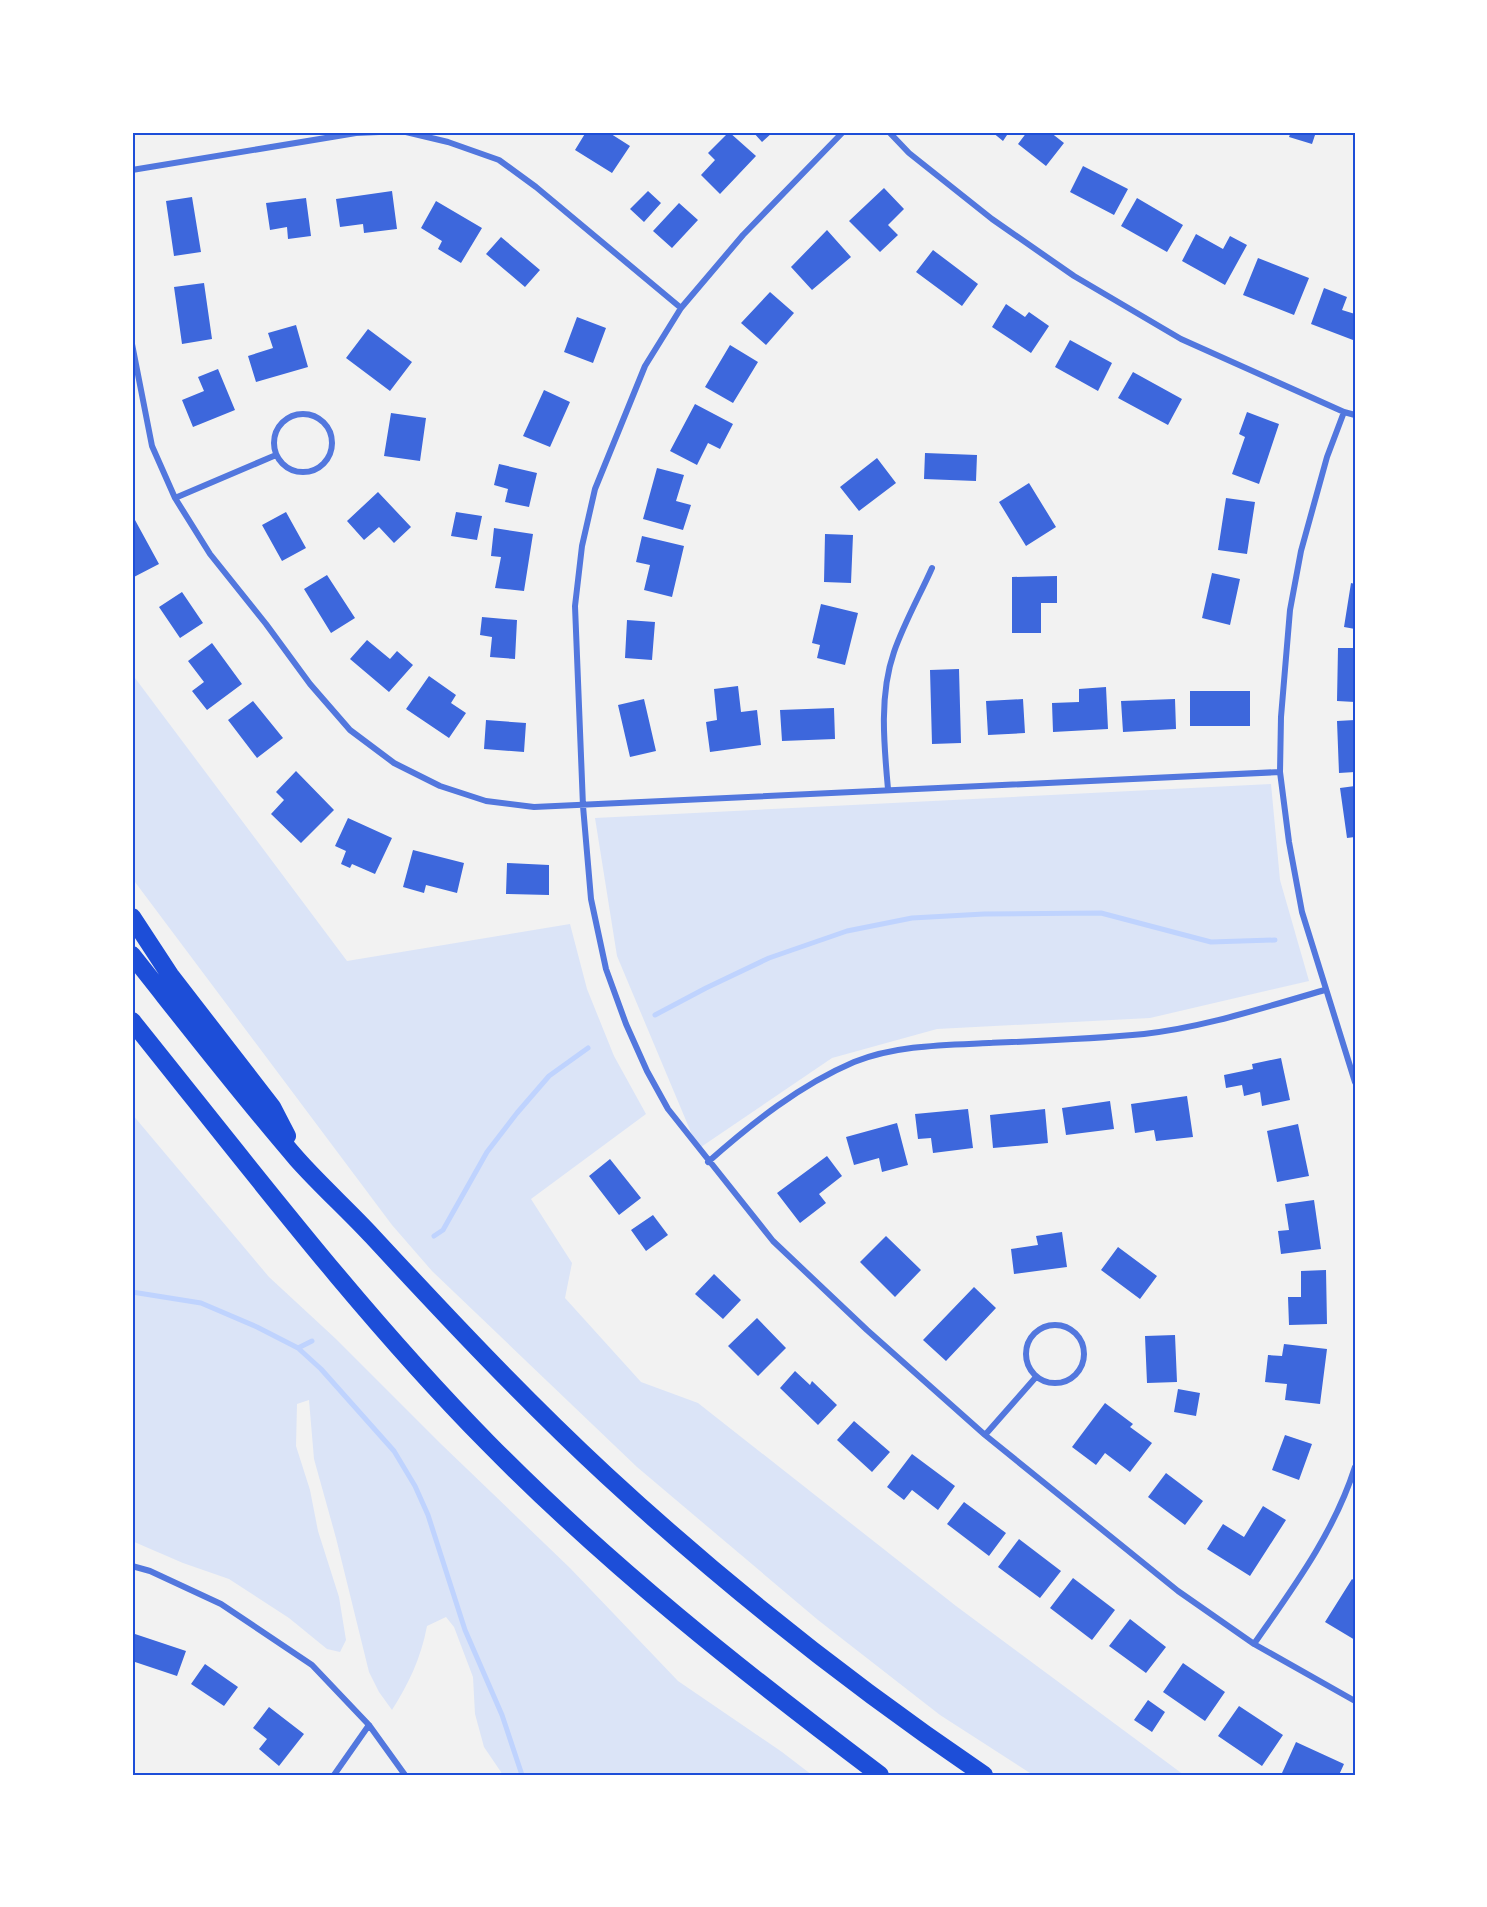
<svg xmlns="http://www.w3.org/2000/svg" width="1487" height="1907" viewBox="0 0 1487 1907" font-family="'Fira Sans',sans-serif">
  <rect width="100%" height="100%" fill="#f2f2f2"/>
  <!-- green -->
  <path fill="#dbe4f7" d="M132 674 347 961 570 924 587 989 614 1056 646 1114 531 1199 572 1263 565 1298 641 1382 698 1403 956 1606 1184 1775H1033L940 1715 818 1620 637 1467 432 1271 392 1225 132 878Z
    M1271 784 1280 880 1309 981 1150 1018 937 1029 832 1058 698 1149 617 956 595 818Z
    M132 1114 269 1277 336 1339 441 1444 570 1568 678 1681 782 1752 812 1775H503L484 1747 475 1714 473 1677 454 1627 446 1617 427 1626C421 1658 409 1683 392 1710L379 1692 369 1672 336 1538 314 1459 309 1400 297 1404 296 1446 310 1490 318 1531 339 1597 346 1640 340 1652 327 1649 289 1618 229 1579 183 1563 132 1541Z"/>
  <g fill="none" stroke-linecap="round" stroke-linejoin="round">
    <!-- stream -->
    <path stroke="#bfd3fe" stroke-width="5" d="M655 1015 706 988 769 958 847 931 912 918 984 914 1101 913 1211 942 1275 940
      M434 1236 443 1230 487 1152 517 1113 549 1076 588 1048
      M132 1292 201 1303 257 1327 298 1348 321 1369 394 1451 415 1486 428 1515 465 1630 502 1715 522 1775
      M298 1348 312 1341"/>
  </g>
  <!-- building -->
  <path fill="#3d67dc" d="M586 132H608L630 146 612 173 575 150Z
    M729 132 756 156 720 194 701 175 715 160 708 153Z
    M753 132H773L762 142Z
    M992 132H1009L1003 141Z
    M1027 132H1050L1064 143 1046 166 1018 144Z
    M1291 132H1316L1312 144 1289 137Z
    M1083 166 1128 189 1114 215 1070 192Z
    M884 188 904 209 888 225 898 235 880 252 849 221Z
    M392 191 397 229 364 233 363 224 340 227 336 199Z
    M648 191 661 203 644 222 630 209Z
    M192 197 201 252 174 256 166 201Z
    M306 198 311 236 288 239 287 227 270 230 266 203Z
    M1137 198 1183 225 1167 252 1121 226Z
    M436 201 482 228 461 263 438 249 442 241 421 228Z
    M679 203 698 220 672 248 653 231Z
    M827 230 851 257 812 290 791 267Z
    M1196 234 1223 249 1230 236 1247 245 1225 285 1182 261Z
    M501 237 540 270 525 287 486 254Z
    M933 250 978 284 962 306 916 272Z
    M1258 258 1309 278 1294 315 1243 295Z
    M204 283 212 339 182 344 174 287Z
    M1324 288 1347 297 1342 310 1355 314 1353 340 1311 324Z
    M770 292 794 313 766 345 741 323Z
    M1006 304 1025 317 1029 312 1049 326 1031 353 992 327Z
    M577 317 606 328 593 363 564 352Z
    M296 325 308 367 256 382 248 356 273 348 268 333Z
    M368 329 412 362 390 391 346 358Z
    M1070 340 1112 363 1098 391 1055 367Z
    M730 345 758 362 733 403 705 387Z
    M218 369 235 410 193 427 182 400 204 391 198 377Z
    M1133 372 1182 399 1168 425 1118 398Z
    M544 390 570 402 550 447 523 436Z
    M695 404 733 424 720 449 708 443 697 465 670 451Z
    M1247 412 1279 424 1259 484 1232 474 1245 437 1239 434Z
    M391 413 426 418 420 461 384 456Z
    M925 453 977 455 976 481 924 479Z
    M877 458 896 483 859 511 840 487Z
    M499 464 537 473 529 507 505 502 508 489 494 485Z
    M657 468 684 475 676 501 691 505 683 530 643 519Z
    M1029 483 1056 527 1026 546 999 502Z
    M378 492 411 527 394 543 379 527 364 540 347 521Z
    M1226 498 1255 502 1247 554 1218 550Z
    M286 512 306 548 282 561 262 525Z
    M456 512 482 516 477 540 451 536Z
    M135 520 159 564 132 578V522Z
    M494 528 533 534 524 591 495 588 501 557 491 556Z
    M825 534 853 535 851 583 824 582Z
    M642 536 684 546 672 597 644 590 650 565 636 562Z
    M1212 573 1240 579 1230 625 1202 618Z
    M327 575 355 618 331 633 304 589Z
    M1057 576V603H1041V633H1012V577Z
    M1351 583 1355 584V629L1344 627Z
    M182 592 203 623 180 638 159 607Z
    M821 604 858 613 845 665 817 658 820 645 812 643Z
    M482 617 517 620 515 659 490 657 492 637 480 635Z
    M627 620 655 622 652 660 625 658Z
    M367 640 390 659 397 651 413 665 389 692 350 659Z
    M212 643 242 684 207 710 192 691 204 682 188 661Z
    M1338 648H1355V702L1337 701Z
    M959 669 961 743 932 744 930 670Z
    M429 676 456 695 451 703 466 713 449 738 406 709Z
    M738 686 741 712 757 710 761 745 710 752 706 722 717 720 714 689Z
    M1106 687 1108 729 1053 732 1052 703 1079 702V689Z
    M1190 691H1250V726H1190Z
    M644 699 656 751 630 757 618 705Z
    M1023 699 1025 733 988 735 986 701Z
    M1175 699 1176 729 1123 732 1121 701Z
    M253 701 283 738 257 758 228 720Z
    M834 708 835 739 782 741 780 710Z
    M486 720 526 723 524 752 484 749Z
    M1355 720V772L1339 773 1337 721Z
    M296 771 334 810 301 843 271 814 284 800 276 792Z
    M1355 786V837L1347 838 1340 788Z
    M348 818 392 838 375 874 352 864 350 868 341 864 346 851 335 846Z
    M413 850 464 863 457 893 426 885 424 893 403 887Z
    M507 863 549 865V895L506 894Z
    M1281 1058 1290 1100 1262 1106 1260 1092 1244 1096 1242 1085 1226 1088 1224 1075 1253 1069 1252 1064Z
    M1187 1096 1193 1137 1156 1141 1154 1130 1135 1133 1131 1104Z
    M1110 1101 1114 1129 1066 1135 1062 1108Z
    M968 1109 973 1148 933 1153 931 1138 918 1139 915 1114Z
    M1045 1109 1048 1143 993 1148 990 1115Z
    M897 1123 908 1165 882 1172 879 1158 854 1165 846 1137Z
    M1298 1124 1309 1176 1277 1182 1267 1131Z
    M827 1156 842 1176 819 1194 826 1203 800 1223 777 1193Z
    M610 1159 641 1198 619 1215 589 1176Z
    M1314 1200 1321 1249 1281 1254 1278 1231 1289 1230 1285 1204Z
    M653 1215 668 1235 646 1251 631 1230Z
    M1062 1232 1067 1267 1014 1274 1011 1249 1038 1245 1036 1236Z
    M886 1236 921 1270 895 1297 860 1262Z
    M1118 1247 1157 1276 1140 1299 1101 1270Z
    M1326 1270 1327 1324 1289 1325 1288 1297H1301V1271Z
    M714 1274 741 1300 723 1319 695 1294Z
    M974 1287 996 1308 946 1361 923 1340Z
    M757 1318 786 1348 758 1376 728 1346Z
    M1175 1335 1177 1382 1147 1383 1145 1336Z
    M1284 1344 1327 1349 1320 1404 1285 1400 1287 1384 1265 1382 1268 1355 1282 1356Z
    M795 1371 810 1385 812 1381 837 1405 818 1425 780 1388Z
    M1178 1389 1200 1393 1196 1416 1174 1412Z
    M1105 1403 1133 1424 1130 1427 1152 1443 1130 1472 1105 1453 1096 1465 1072 1447Z
    M854 1421 890 1452 872 1472 837 1440Z
    M1285 1435 1312 1444 1299 1480 1272 1470Z
    M912 1454 955 1486 938 1510 912 1490 904 1500 887 1487Z
    M1166 1473 1203 1501 1185 1525 1148 1497Z
    M964 1502 1006 1533 989 1556 947 1524Z
    M1263 1506 1286 1520 1250 1576 1207 1549 1223 1524 1244 1537Z
    M1019 1539 1061 1571 1040 1598 998 1567Z
    M1073 1578 1115 1610 1092 1640 1050 1608Z
    M1352 1579 1355 1581V1640L1325 1622Z
    M1130 1619 1166 1647 1146 1673 1109 1646Z
    M135 1634 186 1651 177 1676 132 1661V1643Z
    M1183 1663 1225 1692 1205 1721 1163 1692Z
    M205 1664 238 1687 224 1706 191 1684Z
    M1148 1700 1165 1712 1152 1732 1134 1720Z
    M1239 1706 1283 1735 1262 1766 1218 1736Z
    M269 1707 304 1734 279 1766 259 1749 267 1739 253 1728Z
    M1296 1742 1344 1764 1339 1775H1287L1282 1773Z"/>
  <g fill="none" stroke-linecap="round" stroke-linejoin="round">
    <!-- minor -->
    <path stroke="#5277de" stroke-width="6" d="M406 132 448 142 499 160 536 187 681 308
      M843 132 743 235 681 308 645 366 595 489 582 546 575 606 583 806 591 899 606 969 626 1024 647 1071 668 1109 773 1241 867 1330 985 1435 1178 1591 1254 1644 1355 1701
      M889 132 909 153 992 219 1074 276 1181 339 1344 412 1355 415
      M132 170 356 133 379 132
      M132 344 152 446 175 498 210 554 266 624 310 684 350 730 394 763 440 786 486 801 534 807 1280 772
      M1344 412 1327 457 1301 551 1290 610 1281 717 1280 772 1289 842 1302 912 1355 1082
      M274 443a29 29 0 1 1 58 0a29 29 0 1 1-58 0Z
      M175 498 276 455
      M888 789C884 745 879 695 894 652 904 623 920 595 932 568
      M708 1162C752 1123 800 1085 854 1062 896 1045 945 1045 989 1043 1040 1041 1093 1039 1144 1034 1206 1027 1265 1007 1325 990
      M1026 1354a29 29 0 1 1 58 0a29 29 0 1 1-58 0Z
      M985 1435 1036 1377
      M132 1566 150 1571 221 1604 312 1665 369 1725 405 1775
      M1254 1644C1293 1588 1334 1533 1355 1467
      M334 1775 369 1725"/>
    <!-- motorway -->
    <path stroke="#1d4ed8" stroke-width="18" d="M132 917 170 975 272 1107 287 1136
      M132 955C186 1023 240 1093 297 1159 321 1186 348 1210 372 1236 448 1318 524 1399 606 1475 724 1584 850 1684 984 1775
      M132 1021C247 1164 359 1312 488 1443 608 1565 743 1672 880 1775"/>
  </g>
  <!-- border -->
  <rect width="1487" height="1907" fill="none" stroke="#ffffff" stroke-width="267"/>
  <rect x="134" y="134" width="1220" height="1640" fill="none" stroke="#1d4ed8" stroke-width="2"/>
</svg>
